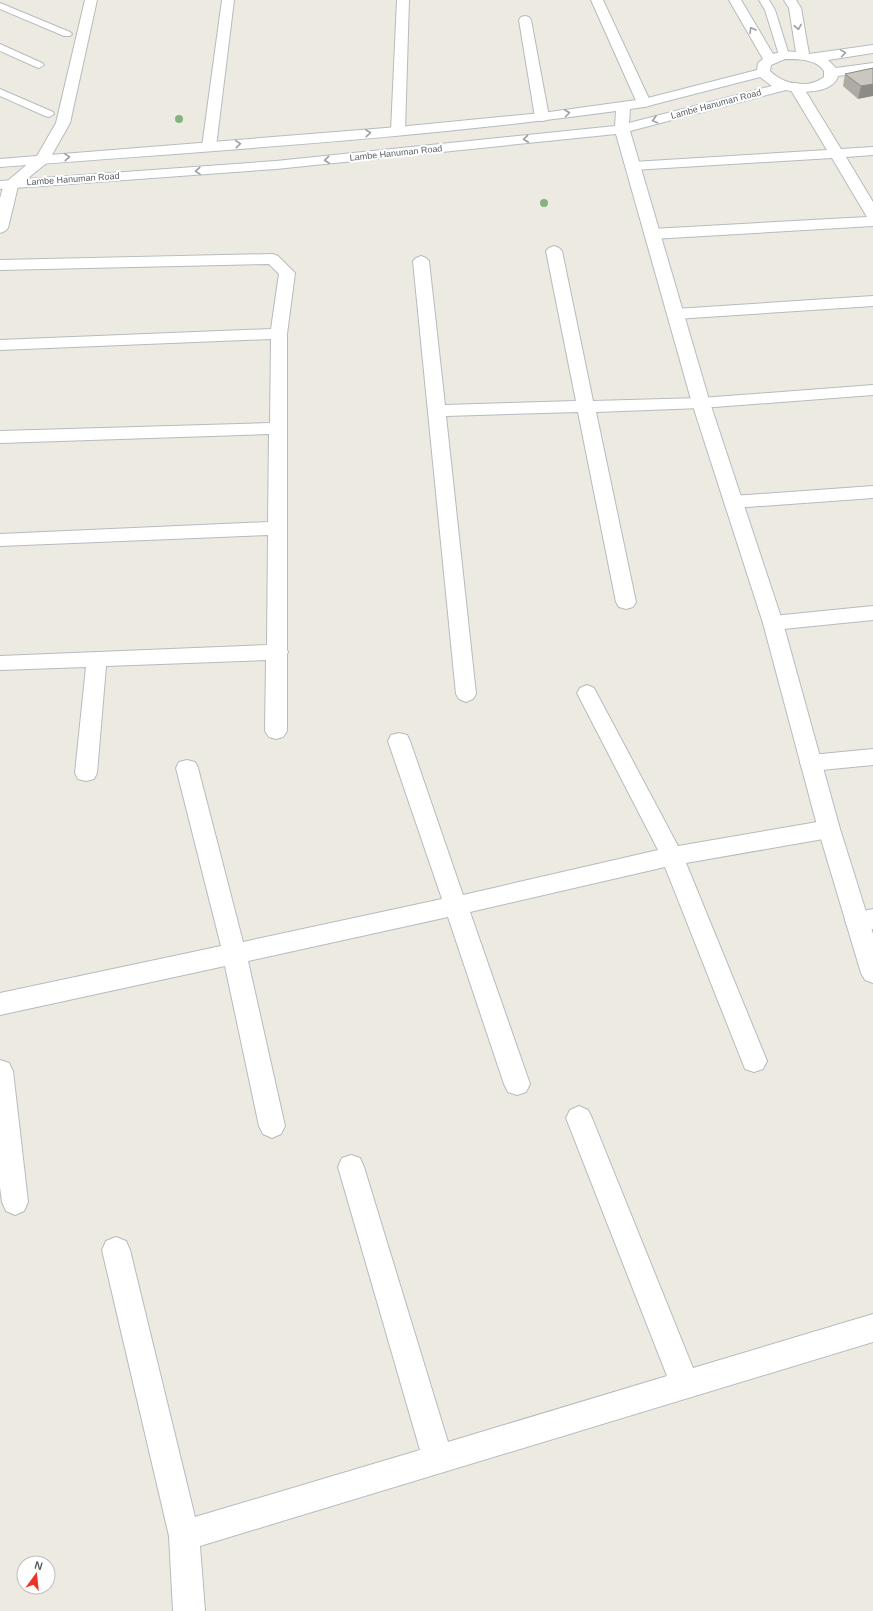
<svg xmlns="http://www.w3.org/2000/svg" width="873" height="1611" viewBox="0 0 873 1611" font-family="Helvetica,sans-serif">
  <rect width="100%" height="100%" fill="#edebe1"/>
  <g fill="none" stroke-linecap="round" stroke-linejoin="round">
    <!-- lane casing -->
    <g stroke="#b7babe" stroke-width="2">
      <path id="lane" d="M759 0H769L775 10 789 55 787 57 784 58 779 55 765 10Z
        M0 3 70 32 72 34 70 36H64L0 9Z
        M0 44 42 63 44 65 39 68 36 67 0 51Z
        M0 89 53 112 54 114 49 117 45 116 0 96Z"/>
    </g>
    <!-- street casing -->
    <g stroke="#b7babe" stroke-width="2">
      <path id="street" d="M85 0H97L70 123 48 162 18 186 8 228 5 231 0 233V198L4 184 37 156 56 123Z
        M222 0H234L216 147 214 150 209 151 204 150 202 147Z
        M397 0H409L405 131 403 134 398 135 393 134 391 131Z
        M591 0H603L651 103 649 106 644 107 639 106 637 103Z
        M525 16 529 17 531 20 549 117 547 120 542 121 537 120 535 117 519 20 521 17Z
        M796 83 801 84 803 87 841 149 873 147V155L846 157 873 202V226L652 239 647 237 644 234 647 231 652 229 867 217 832 158 633 170 628 169 626 166 628 163 633 162 827 150 789 87 791 84Z
        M554 246 559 248 562 251 593 401 701 398 873 385V395L701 408 596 412 636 602 633 607 626 609 619 607 616 602 578 412 446 416 476 694 473 699 466 702 459 699 456 694 413 261 416 258 421 256 426 258 429 261 445 405 576 401 546 251 549 248Z
        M273 254 278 256 295 273 287 334V650L288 652 287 654V731L283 737 276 739 269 737 265 731 266 660 106 666 97 773 94 779 86 781 78 779 75 773 86 667 0 670V656L267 645 268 535 0 546V534L268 522 269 434 0 443V431L270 423 271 339 0 350V340L271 329 279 274 269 264 0 270V260Z
        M873 296V306L675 319 669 317 667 314 669 311 675 309Z
        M873 486V498L733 508 726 506 724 502 726 498 733 496Z
        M873 606V620L773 630 766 628 763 623 766 618 773 616Z
        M587 685 594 688 678 846 829 820 837 823 840 829 837 835 829 838 686 863 767 1061 763 1069 754 1072 745 1069 665 867 470 912 530 1084 526 1092 517 1095 508 1092 504 1084 448 917 248 961 285 1126 281 1134 272 1138 263 1134 259 1126 225 966 0 1015V993L221 946 176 768 179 762 187 760 195 762 198 768 243 942 442 899 388 741 391 735 399 733 407 735 410 741 463 895 658 850 577 693 580 688Z
        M873 749V765L811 771 803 769 800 763 803 757 811 755Z
        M873 909V929L857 931 849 928 845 921 849 914Z
        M0 1060 9 1063 13 1071 28 1202 24 1211 15 1215 6 1211 2 1202 0 1187Z
        M579 1106 588 1110 592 1118 693 1368 873 1314V1342L200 1546 205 1611H173L169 1536 102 1250 106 1241 116 1237 126 1241 130 1250 195 1517 420 1450 338 1167 342 1158 351 1155 360 1158 364 1167 448 1442 667 1376 566 1118 570 1110Z"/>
    </g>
    <!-- secondary casing -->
    <g stroke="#b7bbc1" stroke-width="2">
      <path id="secondary" d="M729 0H741L773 54 784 51 796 52 789 8 784 0H796L801 8 809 54 873 45V53L828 60 836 68 873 63V71L838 76C833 94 800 93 786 90L630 131 710 403 783 623 840 829 873 934V983L865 980 861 973 818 829 763 623 692 403 616 134 276 169 0 189V181L276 161 615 126 616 111C412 139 205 151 0 167V159L398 127 542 113 644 99 757 70 758 63 763 59ZM785 59C798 59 817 59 824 71V77C808 89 784 85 770 71L771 65ZM760 77 772 86 629 123 630 109 644 107Z"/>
    </g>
    <!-- lane -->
    <use href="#lane" fill="#fff" fill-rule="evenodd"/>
    <!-- street -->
    <use href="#street" fill="#fff" fill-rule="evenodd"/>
    <!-- secondary -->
    <use href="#secondary" fill="#fff" fill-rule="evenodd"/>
  </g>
  <!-- trees -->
  <g fill="#85b281">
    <circle cx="179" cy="119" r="4"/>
    <circle cx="544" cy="203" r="4"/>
  </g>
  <!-- wall -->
  <path fill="#aeaba5" d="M873 68 858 99 843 86 845 74Z"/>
  <!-- shaded-wall -->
  <path fill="#8d8b86" d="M873 84V96L858 99 861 86Z"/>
  <!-- building -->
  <path fill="#cac7c0" stroke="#8d8b86" d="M873 68V84L861 86 845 74Z"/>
  <!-- one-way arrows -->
  <defs><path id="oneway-chevron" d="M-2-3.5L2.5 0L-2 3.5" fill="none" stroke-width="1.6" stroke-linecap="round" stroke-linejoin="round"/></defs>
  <g stroke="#9c9ea1">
    <use href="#oneway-chevron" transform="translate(798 27) rotate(80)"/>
    <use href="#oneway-chevron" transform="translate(752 30) rotate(-120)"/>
    <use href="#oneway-chevron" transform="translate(843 53) rotate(-9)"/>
    <use href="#oneway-chevron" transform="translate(567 113) rotate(-7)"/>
    <use href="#oneway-chevron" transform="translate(655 120) rotate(165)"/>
    <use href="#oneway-chevron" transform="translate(368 133) rotate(-5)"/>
    <use href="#oneway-chevron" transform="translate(526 139) rotate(174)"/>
    <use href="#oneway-chevron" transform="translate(238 144) rotate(-5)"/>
    <use href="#oneway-chevron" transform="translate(67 157) rotate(-4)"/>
    <use href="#oneway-chevron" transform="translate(327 160) rotate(174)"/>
    <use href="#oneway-chevron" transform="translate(198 171) rotate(176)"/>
  </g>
  <g text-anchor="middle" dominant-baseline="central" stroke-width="4" stroke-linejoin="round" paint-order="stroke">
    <!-- far-street labels -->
    <g font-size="9" fill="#5a5e63" stroke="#fff">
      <text transform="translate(716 104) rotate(-15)">Lambe Hanuman Road</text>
      <text transform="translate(396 153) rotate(-6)">Lambe Hanuman Road</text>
      <text transform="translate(73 179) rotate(-4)">Lambe Hanuman Road</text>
    </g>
  </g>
  <!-- north arrow -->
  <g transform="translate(36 1575) rotate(15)"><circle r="19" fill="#ffffff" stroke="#bdbfc1"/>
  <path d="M0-3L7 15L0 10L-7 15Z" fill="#f03325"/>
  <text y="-6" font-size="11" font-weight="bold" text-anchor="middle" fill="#5a5e63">N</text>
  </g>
</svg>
